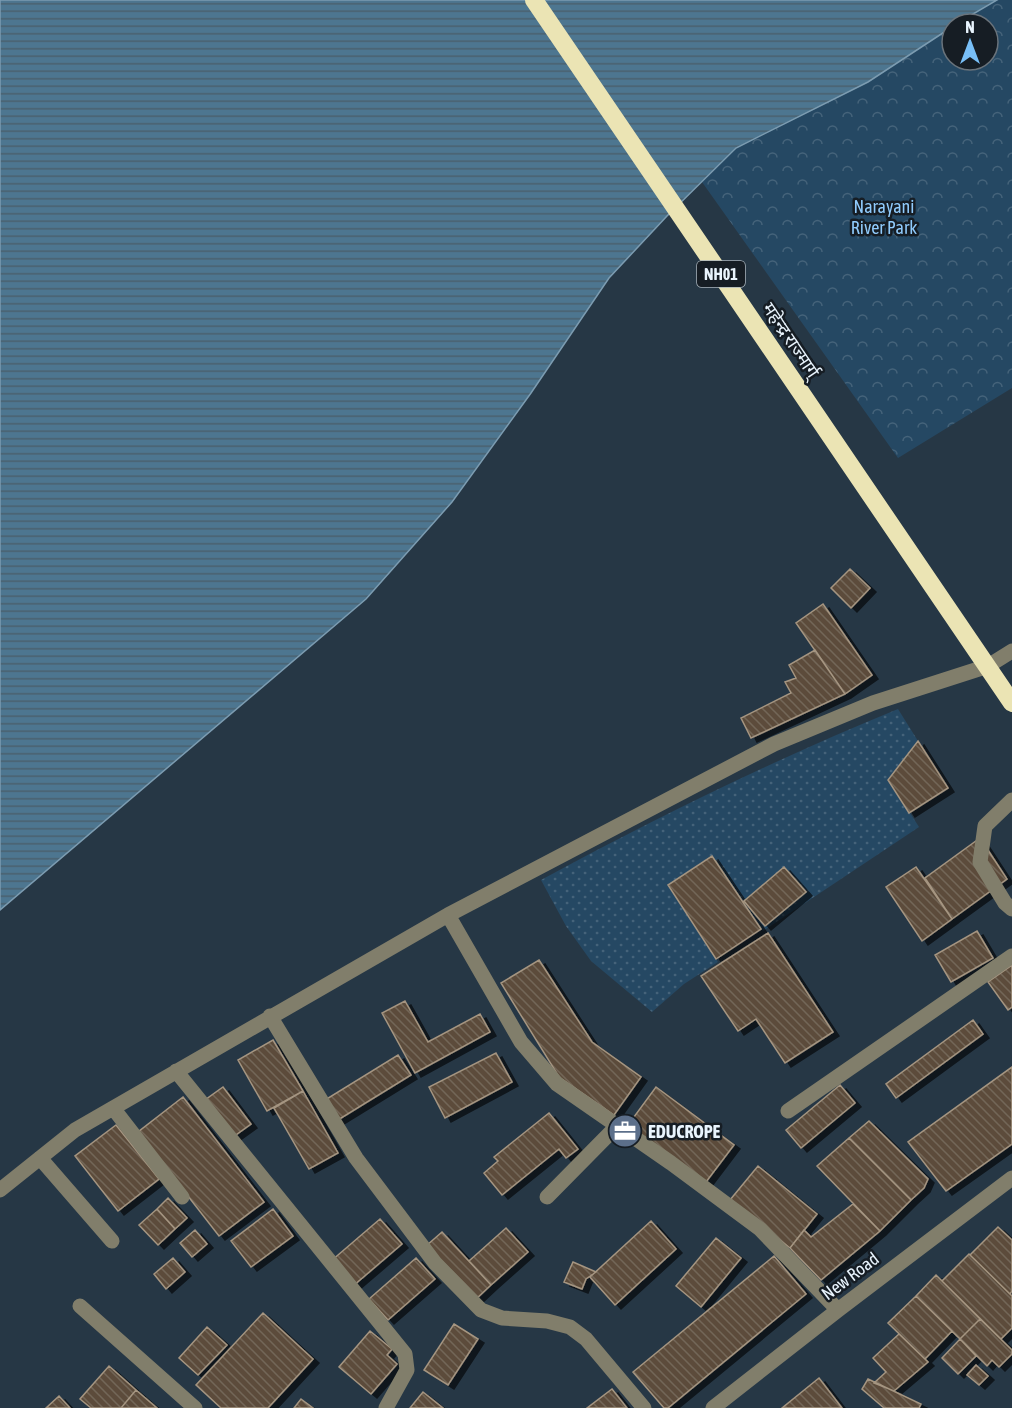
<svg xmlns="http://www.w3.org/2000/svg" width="1012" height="1408" viewBox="0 0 1012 1408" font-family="'Asap Condensed','Noto Sans Devanagari',sans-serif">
  <defs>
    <pattern id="grass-dots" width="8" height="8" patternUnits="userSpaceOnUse" patternTransform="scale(1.5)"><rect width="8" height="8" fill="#254863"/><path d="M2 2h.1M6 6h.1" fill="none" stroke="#45637a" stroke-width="1.8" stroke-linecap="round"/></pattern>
    <pattern id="park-crowns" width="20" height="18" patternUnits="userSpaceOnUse" patternTransform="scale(1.5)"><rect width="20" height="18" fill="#254863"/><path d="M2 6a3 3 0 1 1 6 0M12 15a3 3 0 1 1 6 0" fill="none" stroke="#45637a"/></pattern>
    <pattern id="water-rules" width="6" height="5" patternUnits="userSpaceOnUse" patternTransform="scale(1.5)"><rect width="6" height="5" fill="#4d7690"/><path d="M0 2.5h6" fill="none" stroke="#4a606e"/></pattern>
    <pattern id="building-back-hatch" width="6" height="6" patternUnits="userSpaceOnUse" patternTransform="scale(1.5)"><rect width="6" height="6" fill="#5b4c3b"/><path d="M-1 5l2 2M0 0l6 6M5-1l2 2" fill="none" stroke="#736658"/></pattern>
    <filter id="shadow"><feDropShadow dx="6" dy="4" stdDeviation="0" flood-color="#0009"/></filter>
  </defs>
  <rect width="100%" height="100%" fill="#263745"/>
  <!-- grass -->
  <path fill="url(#grass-dots)" d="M898 709 918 741 889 780 919 827 763 931 712 856 668 885 718 962 684 984 652 1012 591 961 566 926 541 880C657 817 776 759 898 709Z"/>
  <!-- park -->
  <path fill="url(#park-crowns)" d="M997 0H1012V388L898 458 702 182 736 148 868 82 952 27V60H988V24H956Z"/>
  <!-- water -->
  <path fill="url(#water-rules)" stroke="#7c9cb1" stroke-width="1.5" d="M0 0H997L956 24H952V27L868 82 736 148 667 216 609 278 531 393 452 502 366 599 0 910Z"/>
  <!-- building -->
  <path fill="url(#building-back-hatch)" stroke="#a59581" stroke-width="1.5" filter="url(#shadow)" d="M850 569 870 588 851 608 831 588Z
    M823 604 872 675 845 694 796 623Z
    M815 650 845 694 751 738 741 718 791 693 785 682 796 678 789 665Z
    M918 741 948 788 909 813 888 780Z
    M980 838 1007 879 952 919 925 878Z
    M712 856 761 929 716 959 668 885Z
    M784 867 806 892 765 926 744 901Z
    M916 867 952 919 922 941 886 887Z
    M977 931 993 958 951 982 935 955Z
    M768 933 833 1032 785 1063 756 1019 738 1031 701 976Z
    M539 960 592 1042 641 1077 614 1115 559 1077 501 983Z
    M1012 965V1007L1008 1010 988 982Z
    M405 1001 428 1042 480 1014 490 1032 415 1073 382 1013Z
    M973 1020 983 1034 896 1098 886 1084Z
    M273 1040 303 1091 267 1111 238 1060Z
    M496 1053 512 1082 445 1118 429 1087Z
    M398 1055 411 1075 338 1120 325 1100Z
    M1012 1067V1144L946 1191 908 1142Z
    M840 1085 855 1103 801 1148 786 1130Z
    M223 1087 251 1124 233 1137 205 1100Z
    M656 1087 734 1145 706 1182 628 1125Z
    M303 1091 338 1153 309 1169 274 1108Z
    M183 1097 264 1202 219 1236 138 1132Z
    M549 1113 578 1149 566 1158 559 1149 502 1195 484 1173 498 1161 494 1157Z
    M869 1121 928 1179 924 1188 911 1200 849 1138Z
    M116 1125 159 1179 118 1211 75 1156Z
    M849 1138 911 1200 880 1231 817 1166Z
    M758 1166 817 1214 790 1248 730 1200Z
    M168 1198 187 1218 175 1229 157 1209Z
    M853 1204 880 1231 821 1280 790 1248 804 1230 811 1237Z
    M157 1209 175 1229 158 1245 139 1225Z
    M273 1209 293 1236 251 1267 231 1241Z
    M380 1219 402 1244 353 1286 331 1261Z
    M651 1221 676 1249 615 1305 590 1277Z
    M998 1227 1012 1240V1291L1010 1294 970 1255Z
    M506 1228 528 1252 491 1285 469 1261Z
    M195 1230 207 1244 192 1257 180 1243Z
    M442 1232 491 1285 475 1300 426 1246Z
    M716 1238 741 1258 701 1307 676 1286Z
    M969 1254 1012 1296V1328L1001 1339 942 1281Z
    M774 1256 806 1294 668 1408H664L633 1372Z
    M173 1258 185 1272 166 1289 154 1274Z
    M416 1258 435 1279 388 1320 369 1299Z
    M573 1262 596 1272 586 1279 582 1289 564 1282Z
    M936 1275 980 1319 960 1339 916 1296Z
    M916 1296 952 1331 925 1359 888 1323Z
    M263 1313 313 1359 268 1408H221L196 1385Z
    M980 1319 1012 1350V1354L999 1367 992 1360 987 1366 960 1339Z
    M454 1324 478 1339 448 1385 424 1370Z
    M207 1327 227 1345 198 1375 179 1358Z
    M370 1331 392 1349 387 1355 397 1364 371 1394 339 1367Z
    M899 1334 928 1362 894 1391 874 1383 886 1372 873 1358Z
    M960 1339 976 1356 958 1374 942 1358Z
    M976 1365 988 1376 979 1385 967 1375Z
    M109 1366 136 1390 121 1408H91L80 1399Z
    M819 1378 842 1408H782Z
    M868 1379 921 1404 919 1408H884L862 1389Z
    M612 1389 627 1408H587Z
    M136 1390 157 1408H121Z
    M423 1392 443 1408H410Z
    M59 1396 70 1408H46Z
    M301 1399 313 1408H294Z"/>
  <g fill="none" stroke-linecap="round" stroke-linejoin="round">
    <!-- minor -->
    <path stroke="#817e6b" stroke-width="15" d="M1012 800 985 826 980 862 1005 903 1012 909
      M448 915 521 1042 557 1084 671 1163 760 1229 838 1310
      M270 1016 356 1158 435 1263 481 1310 502 1318 547 1321 570 1327 586 1339 644 1408
      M176 1071 405 1354 407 1370 386 1408
      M113 1108 182 1197
      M788 1111 1012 956
      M40 1158 112 1241
      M0 1190 75 1130 448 915 774 744 873 703 988 666 1012 651
      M547 1197 617 1126
      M80 1306 195 1408
      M713 1408 838 1310 1012 1178"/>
    <!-- highway -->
    <path stroke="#ebe4b4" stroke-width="18" d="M534 0 1012 703"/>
  </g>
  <!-- icons -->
  <defs>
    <g id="office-disc" transform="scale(1.725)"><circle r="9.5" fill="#5c6f8a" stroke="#161d24"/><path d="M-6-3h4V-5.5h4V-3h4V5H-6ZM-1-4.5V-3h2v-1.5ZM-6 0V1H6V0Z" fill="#fff"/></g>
  </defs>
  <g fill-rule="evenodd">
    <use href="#office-disc" x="625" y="1131"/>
  </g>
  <g text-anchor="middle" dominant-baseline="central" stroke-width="5" stroke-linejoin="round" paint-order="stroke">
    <!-- shield labels -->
    <rect fill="#161d24" stroke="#aab4bc" stroke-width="1.5" x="697" y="261" width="48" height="26" rx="4.5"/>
    <g font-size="16" font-weight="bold" fill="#e9f4fd">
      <text x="721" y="274">NH01</text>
    </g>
    <!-- park labels -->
    <g font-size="18" fill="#90cbfc" stroke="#161d24">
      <text x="884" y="206">Narayani<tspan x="884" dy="21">River Park</tspan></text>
    </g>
    <!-- street labels -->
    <g font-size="18" fill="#e9f4fd" stroke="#161d24">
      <text transform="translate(791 340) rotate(56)">महेन्द्र राज्मार्ग्</text>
      <text transform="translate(850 1276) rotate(-37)">New Road</text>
    </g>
    <!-- poi labels -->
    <g font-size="18" font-weight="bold" fill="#e9f4fd" stroke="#161d24" text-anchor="start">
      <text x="648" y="1131">EDUCROPE</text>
    </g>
  </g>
  <!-- north arrow -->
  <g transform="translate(970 42)"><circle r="28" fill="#161d24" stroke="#6a737b" stroke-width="1.5"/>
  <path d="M0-4.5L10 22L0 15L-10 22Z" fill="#78bff8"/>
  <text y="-9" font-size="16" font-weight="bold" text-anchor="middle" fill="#e9f4fd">N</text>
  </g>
</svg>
